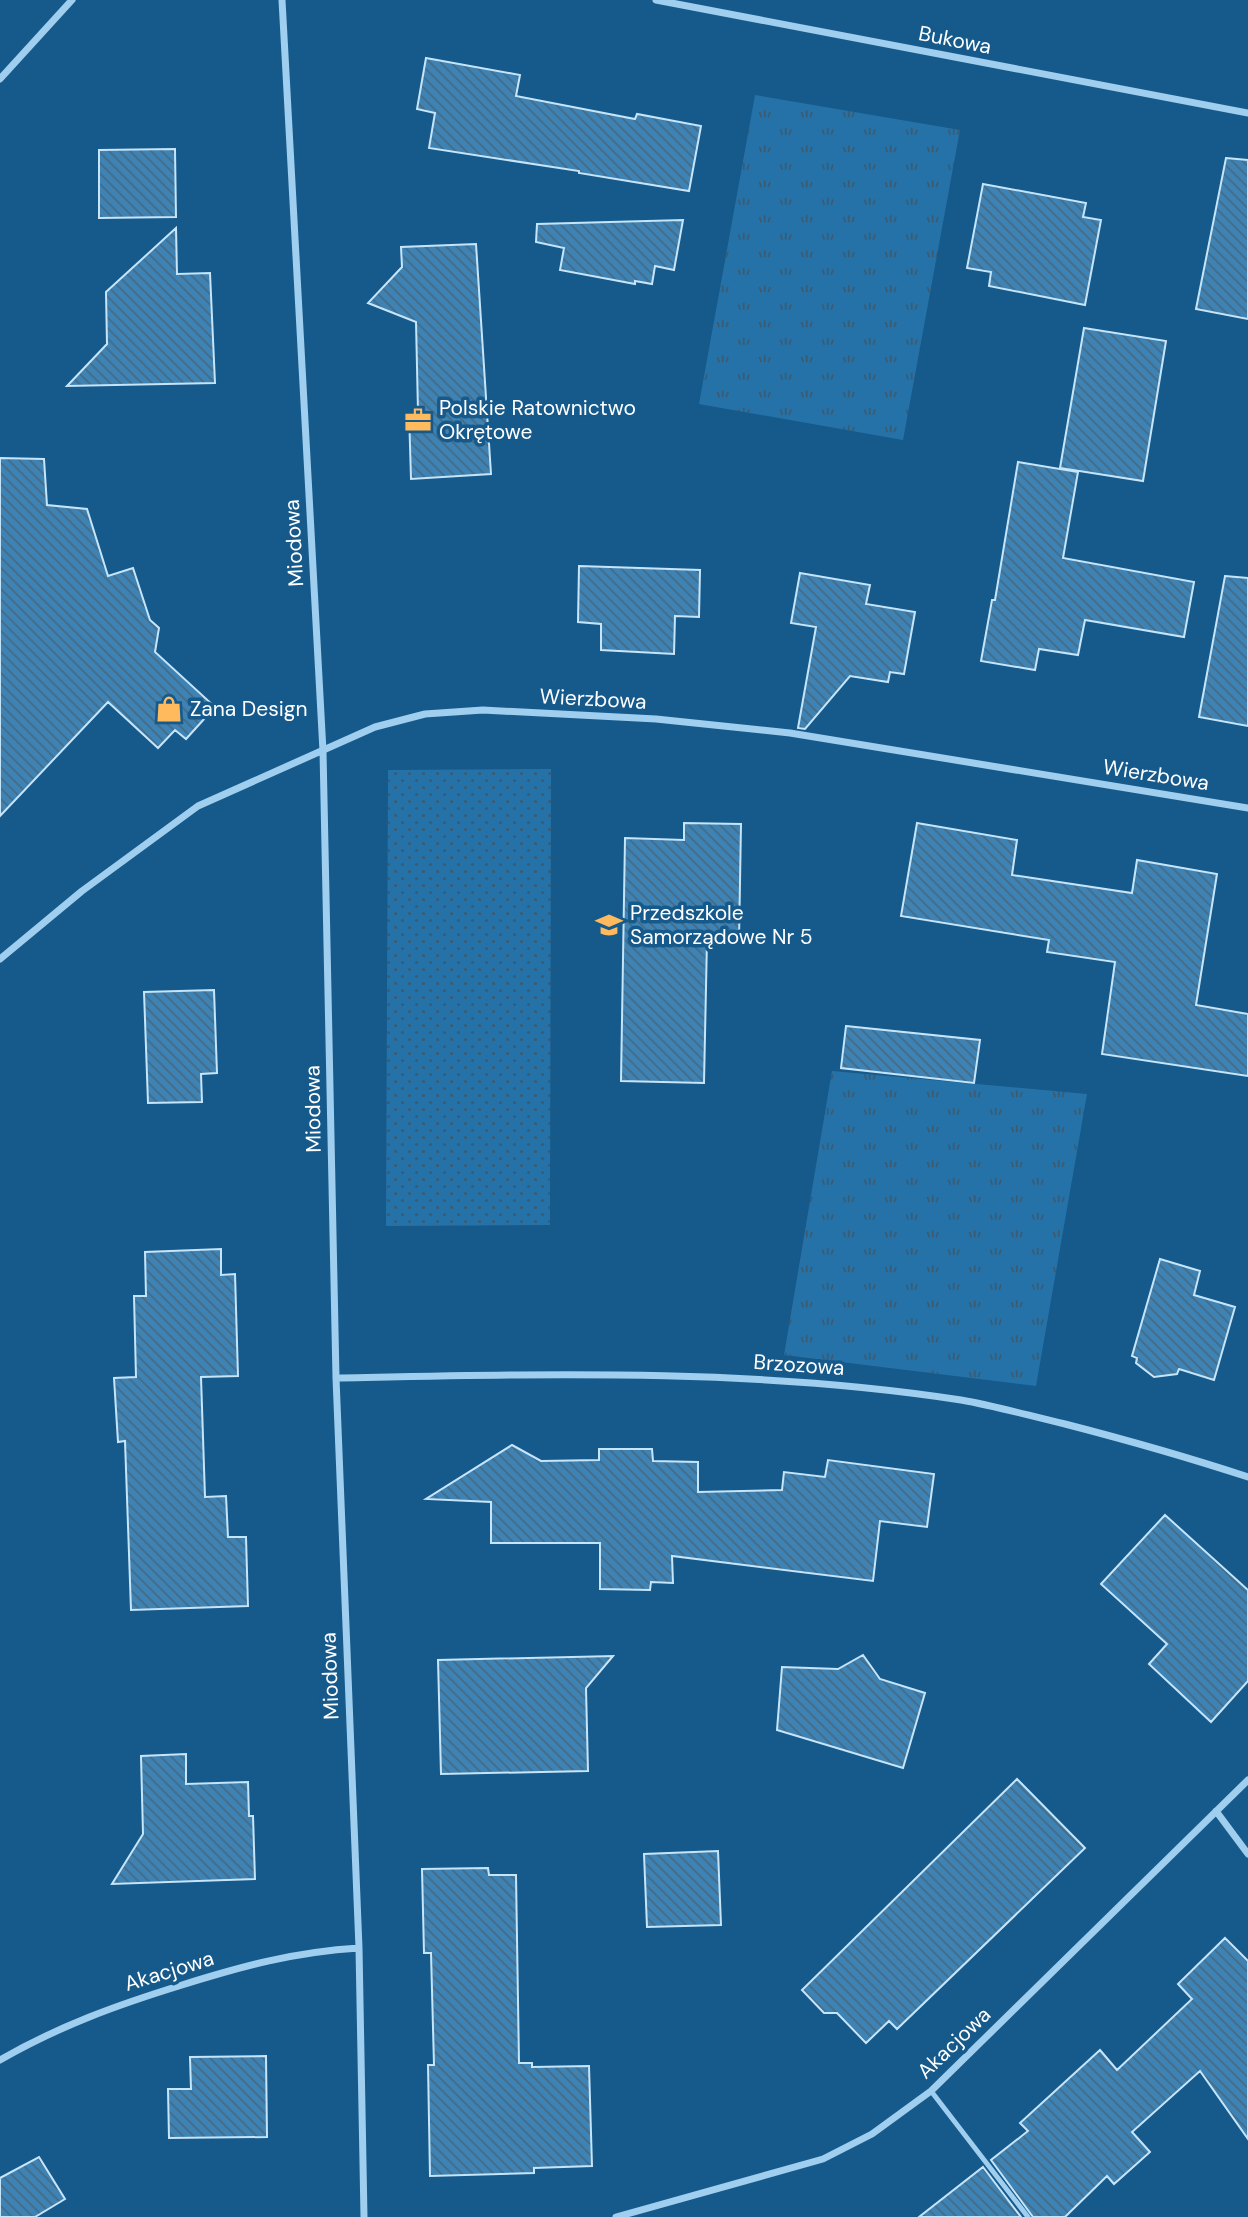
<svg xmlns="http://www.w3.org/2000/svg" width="1248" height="2217" viewBox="0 0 1248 2217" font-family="'DM Sans',sans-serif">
  <defs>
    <pattern id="grass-tufts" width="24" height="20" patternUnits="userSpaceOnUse" patternTransform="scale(1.75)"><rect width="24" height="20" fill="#2572a8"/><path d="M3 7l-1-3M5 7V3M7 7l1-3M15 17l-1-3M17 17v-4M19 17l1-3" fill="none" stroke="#3c5b71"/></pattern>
    <pattern id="park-dots" width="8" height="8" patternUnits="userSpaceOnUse" patternTransform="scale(1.75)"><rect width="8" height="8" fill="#2572a8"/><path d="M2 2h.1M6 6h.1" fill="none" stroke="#3c5b71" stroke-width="1.8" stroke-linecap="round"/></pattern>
    <pattern id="building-back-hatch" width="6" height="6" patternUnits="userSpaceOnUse" patternTransform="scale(1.75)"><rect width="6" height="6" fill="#3e83b4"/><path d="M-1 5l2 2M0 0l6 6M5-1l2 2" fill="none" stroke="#446a85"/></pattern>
  </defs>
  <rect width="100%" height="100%" fill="#16598b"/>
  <!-- grass -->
  <path fill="url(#grass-tufts)" d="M755 95 960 130 903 440 699 404Z
    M832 1071 1087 1094 1036 1386 784 1355Z"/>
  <!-- park -->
  <path fill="url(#park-dots)" d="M551 769 550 1225 386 1226 388 770Z"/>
  <!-- building -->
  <path fill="url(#building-back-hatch)" stroke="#c5e5fb" stroke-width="2" d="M426 58 520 75 516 96 635 119 637 114 701 126 689 191 579 173V171L429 148 435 113 417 109Z
    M175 149 176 217 99 218V150Z
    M1226 158 1248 160V319L1196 309Z
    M983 184 1086 203 1083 217 1101 220 1085 305 989 286 991 272 967 268Z
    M683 220 674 270 655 266 652 284 635 281V284L560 270 564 248 536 242 537 224Z
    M176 228 177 274 210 273 215 383 67 386 107 344 106 292Z
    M476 244 491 474 411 479 409 412H418L416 322 368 303 402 267 401 247Z
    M1084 328 1166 341 1143 481 1060 468Z
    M0 458 44 459 47 505 87 509 108 576 133 568 150 620 159 628 155 652 215 707 186 739 175 730 158 748 108 702 0 816Z
    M1018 462 1078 472 1063 558 1194 582 1184 637 1085 620 1078 655 1039 649 1035 670 981 661 992 600H995Z
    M579 566 700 570 699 617 675 616 674 654 601 650V624L578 622Z
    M800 573 870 585 866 604 915 612 904 674 890 672 888 682 850 676 805 729 798 728 816 627 791 623Z
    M1225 576 1248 578V726L1199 717Z
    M684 823 741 824 739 941 707 940 704 1083 621 1081 625 838 684 840Z
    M917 823 1017 840 1012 875 1132 893 1137 860 1217 874 1196 1005 1248 1014V1076L1102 1054 1115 962 1047 952 1049 940 901 916Z
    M214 990 217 1073 201 1074 202 1102 148 1103 144 992Z
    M846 1026 980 1040 974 1083 841 1068Z
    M221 1249V1275L235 1274 238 1376 201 1377 205 1497 226 1496 228 1537H246L248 1606 131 1610 125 1441 118 1442 114 1378 136 1377 134 1296H146L145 1252Z
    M1160 1259 1200 1271 1194 1295 1235 1307 1214 1380 1179 1369 1177 1374 1154 1377 1136 1363 1137 1358 1132 1356Z
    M512 1445 541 1461 599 1460V1449H652L653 1461 698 1462V1492L782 1490 784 1472 825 1477 828 1460 934 1474 927 1527 880 1521 873 1581 672 1556 673 1583 651 1582 650 1590 600 1589V1543H491V1502L426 1499Z
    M1165 1515 1248 1590V1681L1211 1722 1149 1664 1167 1644 1101 1584Z
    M863 1655 880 1679 925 1693 903 1768 777 1730 782 1667 838 1669Z
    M613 1656 586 1688 588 1771 441 1774 438 1660Z
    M186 1754V1784L248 1782 249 1816H253L255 1879 112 1884 143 1834 141 1756Z
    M1017 1779 1085 1848 897 2029 889 2021 866 2043 837 2013H824L802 1990Z
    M718 1851 721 1925 647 1927 644 1854Z
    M488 1868 489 1875H516L519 2063H532V2067L589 2066 592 2166 534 2168V2173L430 2176 428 2065H434L431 1953H424L422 1869Z
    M1225 1938 1248 1961V2139L1200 2071 1132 2132 1150 2152 1114 2184 1107 2176 1065 2217H1033L991 2160 1028 2131 1020 2123 1100 2050 1117 2070 1192 1999 1178 1984Z
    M266 2056 267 2137 169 2138 168 2089H191L190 2057Z
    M39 2157 65 2199 35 2217H0V2178Z
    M983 2167 1021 2217H919Z"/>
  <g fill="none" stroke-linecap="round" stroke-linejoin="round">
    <!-- service -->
    <path stroke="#9fceef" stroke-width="5" d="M931 2091 1028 2217"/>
    <!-- minor -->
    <path stroke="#9fceef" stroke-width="7" d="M282 0 323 751 336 1378 359 1948 364 2217
      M656 0 1248 113
      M0 79 72 0
      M0 959 82 891 198 806 375 727 425 714 483 710 656 719 790 733 1248 808
      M336 1378C544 1374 755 1368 961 1400 996 1406 1030 1416 1065 1424 1127 1440 1187 1457 1248 1477
      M1216 1811 1248 1854
      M0 2060C59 2026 117 2005 182 1985 243 1966 294 1952 359 1948
      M616 2217 823 2159 872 2134 931 2091 1248 1780"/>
  </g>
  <!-- icons -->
  <defs>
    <g id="office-bare" transform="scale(2.1)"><path d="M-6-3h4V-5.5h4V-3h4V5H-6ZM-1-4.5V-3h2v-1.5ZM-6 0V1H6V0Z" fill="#ffba5d" stroke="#16598b" stroke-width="2.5" paint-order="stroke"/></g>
    <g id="shop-bare" transform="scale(2.1)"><path d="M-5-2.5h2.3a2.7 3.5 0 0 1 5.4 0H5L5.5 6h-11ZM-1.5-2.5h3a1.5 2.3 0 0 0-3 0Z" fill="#ffba5d" stroke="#16598b" stroke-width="2.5" paint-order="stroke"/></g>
    <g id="school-bare" transform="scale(2.1)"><path d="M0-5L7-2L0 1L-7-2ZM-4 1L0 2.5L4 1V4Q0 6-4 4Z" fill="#ffba5d" stroke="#16598b" stroke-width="2.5" paint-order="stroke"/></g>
  </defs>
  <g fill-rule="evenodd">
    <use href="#office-bare" x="418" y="420"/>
    <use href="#shop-bare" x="169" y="709"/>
    <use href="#school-bare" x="609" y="925"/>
  </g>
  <g text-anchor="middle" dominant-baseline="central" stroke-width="7" stroke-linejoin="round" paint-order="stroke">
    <!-- street labels -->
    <g font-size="21" fill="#fff" stroke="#16598b">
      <text transform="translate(955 40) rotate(11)">Bukowa</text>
      <text transform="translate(294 543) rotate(-93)">Miodowa</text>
      <text transform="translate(593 699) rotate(3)">Wierzbowa</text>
      <text transform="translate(1156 775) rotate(9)">Wierzbowa</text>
      <text transform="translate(313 1109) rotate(-91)">Miodowa</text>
      <text transform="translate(799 1365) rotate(4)">Brzozowa</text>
      <text transform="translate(330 1676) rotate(-92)">Miodowa</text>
      <text transform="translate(169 1971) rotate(-17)">Akacjowa</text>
      <text transform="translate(954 2043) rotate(-44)">Akacjowa</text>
    </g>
    <!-- poi labels -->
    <g font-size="21" fill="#fff" stroke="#16598b" text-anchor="start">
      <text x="439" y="408">Polskie Ratownictwo<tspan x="439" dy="24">Okrętowe</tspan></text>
      <text x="190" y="709">Zana Design</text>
      <text x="630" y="913">Przedszkole<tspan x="630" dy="24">Samorządowe Nr 5</tspan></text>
    </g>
  </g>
</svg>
